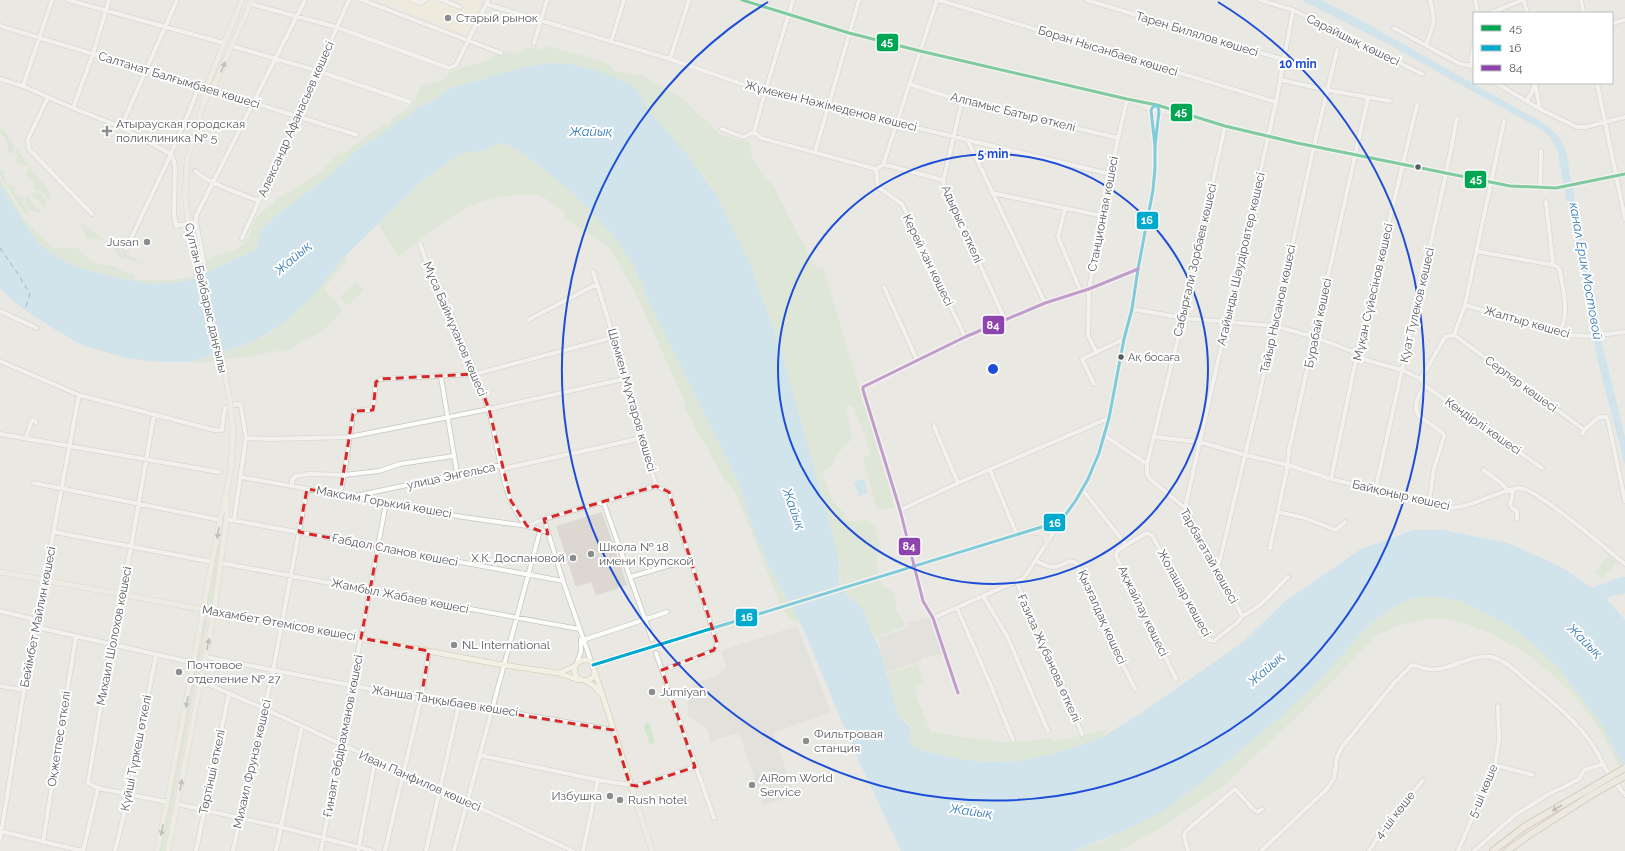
<svg xmlns="http://www.w3.org/2000/svg" width="1625" height="851" viewBox="0 0 1625 851" font-family="Raleway,sans-serif">
  <rect width="100%" height="100%" fill="#e9e8e2"/>
  <!-- commercial -->
  <path fill="#f5eed9" d="M375 0H476L481 1 467 35Z"/>
  <!-- industrial -->
  <path fill="#dcd9d5" d="M931 617 942 654 922 658 921 661 887 672 878 638 908 628 907 623Z
    M797 626 831 712 773 733 795 796 764 805 739 733 716 739V742L711 743 708 730 687 715 691 684 719 675 726 668 721 651Z"/>
  <!-- education -->
  <path fill="#dcd8d1" d="M602 512 627 585 596 596 591 582 576 587 556 526Z"/>
  <!-- green -->
  <path fill="#d0e7cb" d="M547 46 601 61 608 64 617 73 619 71 636 75H642L679 96 721 135 750 143 752 160 773 186 817 270 823 267 895 507 877 510 863 458 871 454 853 405 846 406 852 439 840 451 831 467 822 472 833 502 843 512 846 519 854 522 868 519 875 528 881 546 876 566 882 586C901 592 892 601 899 615 902 620 904 619 905 626L875 638 860 605 843 591 839 575 840 566 838 555 782 353 750 264 717 196 704 176 648 110 628 83 583 66 560 63 541 64 500 73 484 79 450 88 425 105 418 107 407 118 397 122 379 136 361 147 325 179 279 213 261 230 257 247 253 251 188 281 160 284 145 283 112 277 77 267 56 257 39 244 0 185V179L23 217 35 231 54 248C62 246 70 250 79 248 87 262 100 267 116 266L122 271 134 275V279C150 280 182 283 195 274 201 269 206 260 212 257 223 252 235 253 243 244 251 236 251 225 257 217 262 210 271 208 275 200L320 173 340 151 343 153 383 125 389 124 395 116 406 111 413 104 421 86 438 82 445 79 450 72 485 61 495 55 507 52 516 54C525 45 534 47 545 50Z
    M0 125 15 146 11 153 8 152C9 144 6 138 0 133Z
    M500 143 508 145 548 171 573 193 612 234 623 247 633 264 650 304 738 482 757 538 770 568 800 623 790 618 784 612 775 592 751 530 735 493 723 477 686 411 684 400 635 292 610 249 564 218V211C557 207 546 197 538 195 534 194 527 195 523 195 474 193 435 227 399 257L378 224 422 181 456 157 468 152 485 150Z
    M17 149 29 165 23 166 15 163 18 154 13 153Z
    M30 167 51 194 49 199H47L43 193 33 189 35 181 27 180V172Z
    M0 170 5 171C2 180 8 185 16 187L14 195 23 197V204L29 212V215H25L0 175Z
    M30 192C41 191 48 199 45 209Z
    M26 195 41 212C30 214 23 205 26 195Z
    M80 222 107 242 95 238H86Z
    M111 244 145 265 131 260 121 259Z
    M345 256 347 261 324 288 343 311 323 330 290 349 206 363 191 362C222 352 257 344 283 324 307 305 326 280 345 256Z
    M356 281 364 290 348 306 340 297Z
    M218 544H221L211 606H207Z
    M1608 555 1616 562 1603 578 1595 572Z
    M1434 596 1461 601 1504 622 1531 642 1557 666 1602 725 1625 769V776L1598 727 1576 697 1552 674 1524 652 1490 633 1466 624 1443 618 1428 619 1402 624 1377 635 1305 709 1227 782 1218 790 1164 826 1119 851H1074L1100 842 1160 813 1200 784 1284 714 1321 678 1370 624 1397 605 1410 599Z
    M205 617 208 618 164 851H160Z
    M918 664 924 684 915 688 917 698 931 732 1003 743 1032 741 1048 738 1054 742 1109 729 1101 738 1052 754 1018 761 990 762 960 759 916 748 909 742 910 725 897 714 886 674Z
    M646 723H649L655 743 650 744 644 727Z"/>
  <!-- water -->
  <path fill="#b3def6" d="M1301 0H1321L1357 18 1543 123C1554 130 1561 139 1566 151L1601 340 1625 437V465L1598 362 1557 150 1550 137 1539 128 1386 43Z
    M560 63 570 64 596 70 628 83 638 91 648 110 690 158 717 196 750 264 782 353 838 555C840 566 836 579 842 589 847 598 858 600 862 609L882 655 897 714 910 727 909 742 916 748 929 752 960 759 990 762 1018 761 1052 754 1101 738 1141 713 1242 643 1284 602 1361 549 1414 530H1444L1507 543 1540 557 1566 570 1592 588 1621 577H1625V593L1606 598 1625 620V769L1602 725 1557 666 1531 642 1504 622 1461 601 1434 596 1410 599 1397 605 1370 624 1321 678 1284 714 1243 748 1200 784 1160 813 1128 829 1074 851H901L852 746 803 628 770 568 757 538 738 482 650 304 633 264 612 234 573 193 532 160 508 145 500 143 485 150 468 152 456 157 422 181 345 256 314 295 283 324 256 340 241 346 191 362H157L127 358 84 346 56 330 25 310 10 298 0 288V185L22 219 39 244 45 249 56 257 77 267 112 277 145 283 160 284 188 281 253 251 257 247 261 230 279 213 325 179 361 147 379 136 397 122 407 118 418 107 426 105 450 88 484 79 500 73 541 64Z
    M864 479 868 493 859 496 854 482Z"/>
  <g fill="none" stroke-linecap="round" stroke-linejoin="round">
    <!-- ferry -->
    <path stroke="#357ab6" stroke-width="1" stroke-dasharray="5 4" stroke-linecap="butt" d="M0 248 18 274 30 294 25 310"/>
    <!-- minor casing -->
    <g stroke="#c5c5c3" stroke-width="5.5">
      <path id="minor" d="M68 0 224 43
        M362 0 501 53
        M412 0 421 3 425 0
        M442 0 460 7
        M939 0 1276 102
        M1087 0 1285 60
        M1260 0 1293 10 1422 74
        M1475 0 1478 13
        M1524 0 1527 13
        M1581 0 1583 13
        M251 4 336 27 449 68 456 65 488 0
        M486 4 670 59 765 92 829 108 897 123 1110 174
        M1491 13 1522 0
        M1612 23 1625 20
        M0 26 206 88 357 135
        M1394 28 1460 64 1472 66 1474 69
        M611 42 624 0
        M534 43 547 0
        M1426 45C1434 24 1436 22 1430 0
        M232 46 318 71 410 102
        M670 59 689 0
        M1472 66 1471 61 1474 44
        M0 79 23 86 73 108 121 127 171 154 174 161 175 167 174 214 176 226 196 222
        M1281 80 1327 90 1390 101
        M1496 83 1540 109 1577 127H1586L1625 117
        M1535 83 1540 109
        M1597 83 1625 219
        M909 84 962 101 1118 138
        M23 86 52 0
        M48 97 28 139 29 149 92 214
        M962 101 943 182 1005 320
        M1526 101 1531 94 1535 84
        M73 108 93 54 109 0
        M121 127 177 0
        M722 129 743 137 754 132 761 138 876 169 883 165 890 166 943 180
        M754 132 765 92 793 0
        M968 141 1045 303
        M815 152 859 0
        M883 165 937 0
        M876 169 878 187 902 204 965 337
        M195 171C208 183 241 194 259 201
        M1540 188 1541 151
        M992 193 1103 216
        M1546 202 1553 265 1558 267 1560 271C1563 289 1571 319 1558 333
        M1065 208 1058 237 1081 292
        M242 238 298 116 349 0
        M420 244 430 272 440 286C456 327 475 367 488 408 500 445 499 497 527 526L544 519 656 486
        M126 249 171 154 194 100 198 85
        M1476 251 1553 265
        M204 262 196 222V216L305 0
        M593 272C617 343 634 415 656 486L669 492 717 643 716 649 714 650 693 660 662 670
        M884 287 917 360
        M1465 305 1567 335 1590 336 1625 332
        M1132 309 1183 318 1274 326 1315 337 1351 351 1366 360 1402 370 1421 379
        M0 311 37 328
        M528 320 593 286H598
        M1454 335 1571 420 1584 430 1582 434
        M1096 352 1088 335 1089 289 1110 174 1127 99
        M0 361 79 395 214 430H222L224 411 227 407 238 404 241 406 246 438 270 439 349 437 489 409 624 379
        M441 377 457 473
        M1094 384 1082 359 1124 339
        M1424 385 1542 468
        M934 426 958 483
        M1584 430 1599 417H1606L1608 420 1625 501
        M0 434 219 472
        M1105 436 1147 464V474L1150 479 1185 508 1218 568 1242 616
        M1155 437 1200 442 1245 455 1288 465 1331 479 1448 508C1472 508 1494 492 1518 488 1535 486 1608 551 1625 564
        M26 438 31 422 33 420 36 422
        M1147 464 1183 318 1225 126
        M502 469 642 438
        M990 470 1017 535
        M1483 470 1500 482 1509 491
        M241 477 463 517 527 526 548 532
        M1331 479 1357 355 1417 105
        M34 483 220 520
        M292 486V480L296 476 309 474 344 475 379 471 400 464 453 456
        M1082 489 1126 545 1117 551 1116 556 1176 679
        M1513 490 1512 497 1510 504 1512 508 1517 511V519
        M1375 491 1446 174 1457 118
        M340 494 344 475 353 414 355 411 369 410 373 406 376 382 380 379 475 374 614 337
        M355 496 501 465
        M603 501 652 639
        M1429 503 1434 469 1444 436 1443 433 1419 416C1412 406 1419 395 1424 385L1421 379 1445 337 1454 335 1465 305 1504 121
        M1185 508 1276 102 1293 10
        M900 510 958 483 1109 418
        M1278 512 1305 518 1336 530 1345 522
        M226 519 563 581
        M544 519 563 581 591 661
        M234 520 246 438
        M54 532 213 562
        M1126 545 1147 533 1152 535 1207 639 1214 641 1239 621 1242 616
        M1270 548 1287 469 1289 450 1368 98
        M1036 561C1042 564 1047 567 1054 567 1062 567 1070 557 1077 564L1104 627 1135 689
        M221 563 579 629
        M1218 568 1258 401 1314 146 1337 50
        M630 577 691 559
        M1017 582 1031 619 1062 684 1082 734
        M983 596 1007 636 1048 731
        M957 608 989 681 1013 740
        M0 611 37 620
        M1242 616C1261 608 1273 591 1288 577
        M933 618 1024 578 1061 521
        M36 627 194 663
        M583 640 667 612
        M656 653 714 818
        M206 657 421 699 491 709 613 730
        M577 663 581 651V639
        M201 681 265 709 573 851
        M0 686 24 690
        M958 693 933 618 923 601 900 510 863 390V387L965 337 1045 303 1089 289 1138 269
        M479 755 598 780 637 786 695 767
        M1603 764 1606 770 1625 795
        M1495 765 1533 775
        M98 788 167 802
        M177 804 281 827 373 851
        M0 831 82 851
        M0 840 24 690 79 395
        M43 842 76 636
        M83 851 98 788 88 783 111 644 131 547 154 415
        M115 851 129 794 156 655
        M196 851 229 693
        M233 851 273 671 307 489
        M276 851 302 726
        M321 851 386 503
        M358 851 375 761
        M385 851 421 699 429 651
        M426 851 459 704
        M454 851 540 531
        M583 851 598 780
        M1188 851 1184 836 1186 831 1235 789 1254 810 1258 812 1262 809
        M1261 851 1327 789 1334 778 1337 757 1341 748 1394 683 1412 665C1421 667 1430 671 1439 669 1456 666 1475 654 1492 657 1505 660 1518 673 1527 681 1555 704 1589 730 1603 764L1584 770 1579 779 1562 788 1554 791 1515 815 1474 851
        M1369 851 1379 835 1423 780
        M1458 851 1495 765 1499 740 1498 706"/>
    </g>
    <!-- major casing -->
    <g stroke="#d2c7ae" stroke-width="6">
      <path id="major" d="M742 0 849 33 920 51 1127 99 1157 105 1225 126 1297 143 1510 186 1556 188 1625 174
        M205 101 214 86 252 0
        M1135 102 1151 110 1173 113
        M187 161 204 101 206 88 242 0
        M1030 531 1043 534 1047 540 1046 546
        M931 561 1061 521 1076 500 1088 479 1099 453 1109 418 1124 339 1132 309 1138 269 1153 190 1155 168V146L1151 110 1153 107 1157 105 1159 111 1155 146
        M0 572 503 665 558 673 579 680
        M593 665 701 631
        M595 672 594 677 586 681 577 678C570 667 579 657 591 661 613 724 631 788 652 851
        M559 673 575 666
        M586 681 595 687 601 694
        M157 851C180 741 199 630 220 520 223 503 228 487 231 469
        M168 851 214 612 227 515V499"/>
    </g>
    <!-- highway casing -->
    <g stroke="#c0af90" stroke-width="8">
      <path id="highway" d="M1493 851 1524 827 1591 788
        M1507 851 1529 835 1593 794"/>
    </g>
    <!-- minor -->
    <use href="#minor" stroke="#fcfcfb" stroke-width="4"/>
    <!-- major -->
    <use href="#major" stroke="#f2efe5" stroke-width="5"/>
    <!-- highway -->
    <use href="#highway" stroke="#eeeade" stroke-width="6"/>
    <!-- major-bridge casing -->
    <g stroke="#d2c7ae" stroke-width="6" stroke-linecap="butt">
      <path id="major-bridge" d="M187 161 185 195 188 220 193 248 222 358 229 395 233 429 231 469
        M701 631 931 561"/>
    </g>
    <!-- highway-bridge casing -->
    <g stroke="#c0af90" stroke-width="8" stroke-linecap="butt">
      <path id="highway-bridge" d="M1591 788 1625 768
        M1593 794 1625 776"/>
    </g>
    <!-- major-bridge -->
    <use href="#major-bridge" stroke="#f2efe5" stroke-width="5"/>
    <!-- highway-bridge -->
    <use href="#highway-bridge" stroke="#eeeade" stroke-width="6"/>
    <!-- bus-1 casing -->
    <g stroke="#fff" stroke-width="6">
      <path id="bus-1" d="M742 0 849 33 920 51 1127 99 1157 105 1225 126 1297 143 1510 186 1556 188 1625 174"/>
    </g>
    <!-- bus-2 casing -->
    <g stroke="#fff" stroke-width="6">
      <path id="bus-2" d="M593 665 1061 521 1076 500 1088 479 1099 453 1109 418 1124 339 1132 309 1138 269 1153 190 1155 168V146L1151 110 1153 107 1157 105 1159 111 1155 146"/>
    </g>
    <!-- bus-3 casing -->
    <g stroke="#fff" stroke-width="6">
      <path id="bus-3" d="M958 693 933 618 923 601 900 510 863 390V387L965 337 1045 303 1089 289 1138 269"/>
    </g>
    <!-- bus-1 -->
    <use href="#bus-1" stroke="#00a651" stroke-width="3"/>
    <!-- bus-2 -->
    <use href="#bus-2" stroke="#00a9ce" stroke-width="3"/>
    <!-- bus-3 -->
    <use href="#bus-3" stroke="#8e44ad" stroke-width="3"/>
  </g>
  <!-- one-way arrows -->
  <defs><path id="oneway-solid" d="M-6-.8H1V-3.2L6.5 0L1 3.2V.8H-6Z"/></defs>
  <g fill="#8e908f">
    <use href="#oneway-solid" transform="translate(223 67) rotate(-66)"/>
    <use href="#oneway-solid" transform="translate(218 533) rotate(99)"/>
    <use href="#oneway-solid" transform="translate(208 644) rotate(-79)"/>
    <use href="#oneway-solid" transform="translate(187 702) rotate(101)"/>
    <use href="#oneway-solid" transform="translate(181 785) rotate(-79)"/>
    <use href="#oneway-solid" transform="translate(162 830) rotate(102)"/>
  </g>
  <use fill="#8c8e8d" href="#oneway-solid" transform="translate(1557 808) rotate(150)"/>
  <!-- marked area -->
  <path d="M0 0H1625V851H0ZM475 374 489 409 511 501 527 526 548 534 544 519 656 486 669 492 717 643 714 650 662 670 695 767 637 786 630 785 613 730 421 699 429 651 361 638 378 547 299 532 307 489 340 494 353 414 355 411 373 410 376 382 380 379Z" fill="#e9e8e2" fill-opacity=".55" fill-rule="evenodd"/>
  <path fill="none" stroke="#d62828" stroke-width="3" stroke-dasharray="8 5" stroke-linejoin="round" d="M475 374 489 409 511 501 527 526 548 534 544 519 656 486 669 492 717 643 714 650 662 670 695 767 637 786 630 785 613 730 421 699 429 651 361 638 378 547 299 532 307 489 340 494 353 414 355 411 373 410 376 382 380 379Z"/>
  <!-- distance rings -->
  <g fill="none" stroke="#1d4ed8" stroke-width="2">
    <circle cx="993" cy="369" r="215"/>
    <path d="M1218 2A431 431 0 1 1 768 2"/>
  </g>
  <!-- markers -->
  <g fill="#8b8e8e" stroke="#fff" stroke-width="1.5">
    <circle cx="448" cy="18" r="4"/>
    <path d="M105 125h4v4h4v4h-4v4h-4v-4h-4v-4h4z"/>
    <circle cx="147" cy="242" r="4"/>
    <circle cx="591" cy="554" r="4"/>
    <circle cx="573" cy="558" r="4"/>
    <circle cx="454" cy="645" r="4"/>
    <circle cx="179" cy="672" r="4"/>
    <circle cx="652" cy="692" r="4"/>
    <circle cx="806" cy="741" r="4"/>
    <circle cx="752" cy="785" r="4"/>
    <circle cx="610" cy="796" r="4"/>
    <circle cx="620" cy="800" r="4"/>
  </g>
  <g fill="#585d61" stroke="#fff" stroke-width="1.5">
    <circle cx="1418" cy="167" r="3.5"/>
    <circle cx="1121" cy="357" r="3.5"/>
  </g>
  <g text-anchor="middle" dominant-baseline="central" stroke-width="4" stroke-linejoin="round" paint-order="stroke">
    <!-- bus labels -->
    <g font-size="11" fill="#585d61" stroke="#fff" text-anchor="start">
      <text x="1128" y="357">Ақ босаға</text>
    </g>
    <!-- poi labels -->
    <g font-size="12" fill="#585d61" stroke="#fff" text-anchor="start">
      <text x="456" y="18">Старый рынок</text>
      <text x="116" y="124">Атырауская городская<tspan x="116" dy="14">поликлиника № 5</tspan></text>
      <text x="139" y="242" text-anchor="end">Jusan</text>
      <text x="599" y="547">Школа № 18<tspan x="599" dy="14">имени Крупской</tspan></text>
      <text x="565" y="558" text-anchor="end">Х.К. Доспановой</text>
      <text x="462" y="645">NL International</text>
      <text x="187" y="665">Почтовое<tspan x="187" dy="14">отделение № 27</tspan></text>
      <text x="660" y="692">Jumiyan</text>
      <text x="814" y="734">Фильтровая<tspan x="814" dy="14">станция</tspan></text>
      <text x="760" y="778">AiRom World<tspan x="760" dy="14">Service</tspan></text>
      <text x="602" y="796" text-anchor="end">Избушка</text>
      <text x="628" y="800">Rush hotel</text>
    </g>
    <!-- street labels -->
    <g font-size="12" fill="#585d61" stroke="#fff">
      <text transform="translate(1197 34) rotate(17)">Тарен Билялов көшесі</text>
      <text transform="translate(1353 40) rotate(26)">Сарайшық көшесі</text>
      <text transform="translate(1108 51) rotate(17)">Боран Нысанбаев көшесі</text>
      <text transform="translate(179 80) rotate(17)">Салтанат Балғымбаев көшесі</text>
      <text transform="translate(831 106) rotate(14)">Жұмекен Нәжімеденов көшесі</text>
      <text transform="translate(1013 112) rotate(14)">Алпамыс Батыр өткелі</text>
      <text transform="translate(296 119) rotate(-66)">Александр Афанасьев көшесі</text>
      <text transform="translate(1103 214) rotate(-79)">Станционная көшесі</text>
      <text transform="translate(962 224) rotate(66)">Адырыс өткелі</text>
      <text transform="translate(1241 259) rotate(-77)">Агайынды Шәудіровтер көшесi</text>
      <text transform="translate(928 260) rotate(64)">Керей хан көшесі</text>
      <text transform="translate(1195 260) rotate(-77)">Сабырғали Зорбаев көшесі</text>
      <text transform="translate(1373 292) rotate(-77)">Мұқан Сүйесінов көшесі</text>
      <text transform="translate(206 298) rotate(77)">Сұлтан Бейбарыс даңғылы</text>
      <text transform="translate(1417 305) rotate(-77)">Қуат Түлеков көшесі</text>
      <text transform="translate(1278 309) rotate(-78)">Тайыр Нысанов көшесi</text>
      <text transform="translate(1527 322) rotate(16)">Жалтыр көшесі</text>
      <text transform="translate(1318 323) rotate(-78)">Бурабай көшесi</text>
      <text transform="translate(455 329) rotate(67)">Мұса Баймұханов көшесі</text>
      <text transform="translate(1521 384) rotate(36)">Серпер көшесі</text>
      <text transform="translate(632 400) rotate(74)">Шәмкен Мұхтаров көшесі</text>
      <text transform="translate(1483 426) rotate(35)">Кендірлі көшесі</text>
      <text transform="translate(451 476) rotate(-12)">улица Энгельса</text>
      <text transform="translate(1401 495) rotate(13)">Байқоңыр көшесi</text>
      <text transform="translate(384 502) rotate(10)">Максим Горький көшесі</text>
      <text transform="translate(395 550) rotate(11)">Ғабдол Сланов көшесі</text>
      <text transform="translate(1209 556) rotate(61)">Тарбағатай көшесi</text>
      <text transform="translate(1184 593) rotate(61)">Жолашар көшесi</text>
      <text transform="translate(400 596) rotate(11)">Жамбыл Жабаев көшесі</text>
      <text transform="translate(1143 611) rotate(64)">Ақжайлау көшесі</text>
      <text transform="translate(38 617) rotate(-79)">Бейімбет Майлин көшесі</text>
      <text transform="translate(1102 617) rotate(66)">Қызғалдақ көшесі</text>
      <text transform="translate(279 623) rotate(10)">Махамбет Өтемісов көшесі</text>
      <text transform="translate(114 636) rotate(-79)">Михаил Шолохов көшесі</text>
      <text transform="translate(1049 658) rotate(66)">Ғазиза Жұбанова өткелі</text>
      <text transform="translate(445 701) rotate(9)">Жанша Таңқыбаев көшесі</text>
      <text transform="translate(343 736) rotate(-79)">Ғинаят Әбдірахманов көшесі</text>
      <text transform="translate(59 739) rotate(-81)">Оқжетпес өткелі</text>
      <text transform="translate(136 753) rotate(-79)">Күйші Түркеш өткелі</text>
      <text transform="translate(252 764) rotate(-77)">Михаил Фрунзе көшесі</text>
      <text transform="translate(212 772) rotate(-78)">Төртінші өткелі</text>
      <text transform="translate(420 781) rotate(24)">Иван Панфилов көшесі</text>
      <text transform="translate(1483 791) rotate(-67)">5-шi көше</text>
      <text transform="translate(1395 815) rotate(-52)">4-шi көше</text>
    </g>
    <!-- water labels -->
    <g font-size="13" font-style="italic" fill="#357ab6" stroke="#fff">
      <text x="591" y="131">Жайық</text>
      <text transform="translate(293 258) rotate(-41)">Жайық</text>
      <text transform="translate(1586 271) rotate(80)">канал Ерик Мостовой</text>
      <text transform="translate(794 509) rotate(70)">Жайық</text>
      <text transform="translate(1585 641) rotate(44)">Жайық</text>
      <text transform="translate(1266 669) rotate(-42)">Жайық</text>
      <text transform="translate(971 811) rotate(7)">Жайық</text>
    </g>
  </g>
  <circle cx="993" cy="369" r="6" fill="#1d4ed8" stroke="#fff" stroke-width="2"/>
  <g font-size="12" text-anchor="middle" font-weight="bold" fill="#1d4ed8" stroke="#fff" stroke-width="4" stroke-linejoin="round" paint-order="stroke">
    <text x="1298" y="68">10 min</text>
    <text x="993" y="158">5 min</text>
  </g>
  <g stroke="#fff" stroke-width="1.5">
    <rect x="876" y="33" width="23" height="19" rx="4" fill="#00a651"/>
    <rect x="1170" y="103" width="23" height="19" rx="4" fill="#00a651"/>
    <rect x="1464" y="170" width="23" height="19" rx="4" fill="#00a651"/>
    <rect x="1136" y="211" width="23" height="19" rx="4" fill="#00a9ce"/>
    <rect x="982" y="315" width="23" height="20" rx="4" fill="#8e44ad"/>
    <rect x="1043" y="513" width="23" height="19" rx="4" fill="#00a9ce"/>
    <rect x="898" y="537" width="23" height="19" rx="4" fill="#8e44ad"/>
    <rect x="735" y="608" width="23" height="19" rx="4" fill="#00a9ce"/>
  </g>
  <g font-size="11" text-anchor="middle" font-weight="bold" fill="#fff">
    <text x="887" y="46">45</text>
    <text x="1181" y="116">45</text>
    <text x="1476" y="183">45</text>
    <text x="1147" y="224">16</text>
    <text x="993" y="329">84</text>
    <text x="1055" y="527">16</text>
    <text x="909" y="550">84</text>
    <text x="747" y="621">16</text>
  </g>
  <!-- legend -->
  <rect x="1473" y="12" width="140" height="72" fill="#ffffff" stroke="#bcbec0"/>
  <rect x="1481" y="25" width="20" height="6" fill="#00a651" stroke="#bcbec0"/>
  <text x="1509" y="32" font-size="12" fill="#585d61">45</text>
  <rect x="1481" y="45" width="20" height="6" fill="#00a9ce" stroke="#bcbec0"/>
  <text x="1509" y="52" font-size="12" fill="#585d61">16</text>
  <rect x="1481" y="65" width="20" height="6" fill="#8e44ad" stroke="#bcbec0"/>
  <text x="1509" y="72" font-size="12" fill="#585d61">84</text>
</svg>
